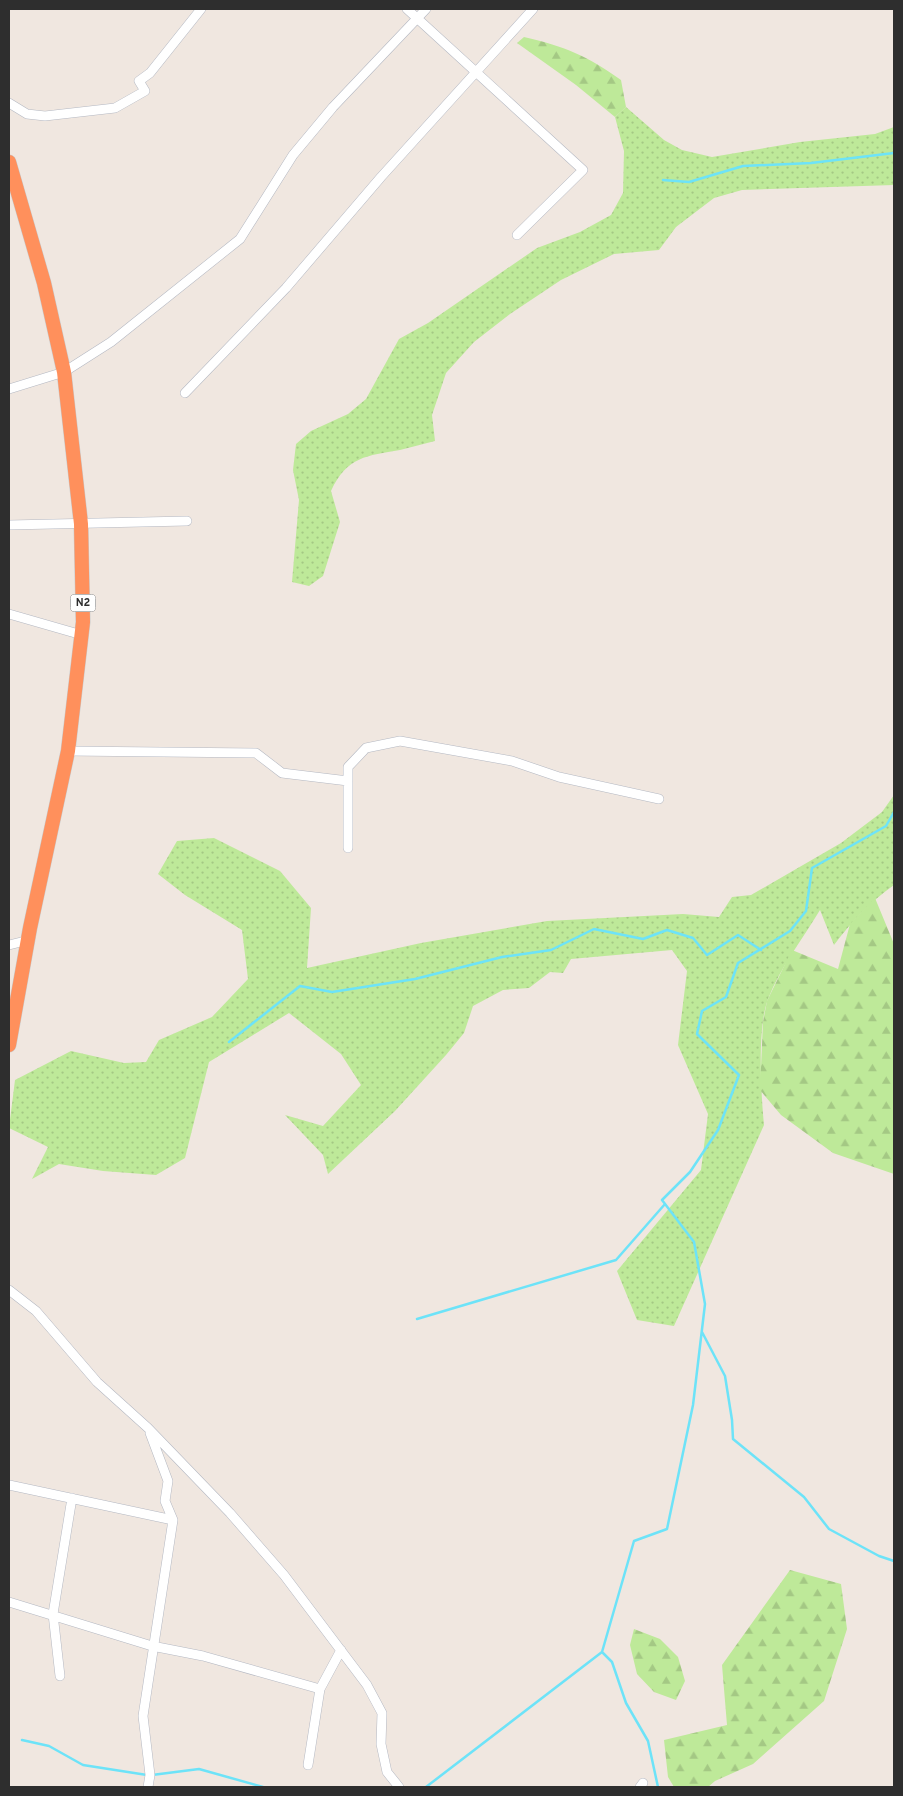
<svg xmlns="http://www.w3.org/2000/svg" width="903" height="1796" viewBox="0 0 903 1796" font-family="Overpass,sans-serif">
  <defs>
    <pattern id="grass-dots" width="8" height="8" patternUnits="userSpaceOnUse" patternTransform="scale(1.25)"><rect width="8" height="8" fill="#bee999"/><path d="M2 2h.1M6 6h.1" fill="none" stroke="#a4c884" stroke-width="1.8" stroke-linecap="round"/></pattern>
    <pattern id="forest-firs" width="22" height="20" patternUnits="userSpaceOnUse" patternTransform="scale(1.25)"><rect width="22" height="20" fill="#bee999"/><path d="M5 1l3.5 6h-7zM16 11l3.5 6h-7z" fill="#a4c884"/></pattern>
  </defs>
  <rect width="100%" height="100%" fill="#f0e7e0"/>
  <!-- grass -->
  <path fill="url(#grass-dots)" d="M626 107 664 140 682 150 712 157 800 142 875 134 894 127V185L742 190 714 198 676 227 659 250 614 254 561 280 510 314 474 342 446 373 432 415 435 441C423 444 412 447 400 450 367 456 347 456 331 491L340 522 323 576 309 586 292 582 299 500 293 470 296 444 311 431 348 414 366 399 399 339 428 323 537 248 580 232 611 215 623 193 624 151 615 117Z
    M894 795V885C870 902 852 921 834 945L820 910C802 940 781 966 768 999 757 1028 761 1094 764 1125L674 1326 637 1320 617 1271 701 1170 708 1114 678 1045 687 971 672 950 571 959 563 973 550 972 529 988 503 990 473 1006 464 1033 446 1055 395 1111 328 1174 323 1155 285 1115 323 1126 361 1085 341 1054 289 1013 209 1062 185 1158 156 1175 103 1171 59 1164 32 1179 48 1147 9 1128 15 1080 71 1051 124 1063 146 1062 159 1040 212 1017 248 979 242 930 185 895 158 874 177 841 214 838 280 871 311 908 307 968 421 943 547 921 683 914 719 917 732 897 751 895 841 843 882 812Z"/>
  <!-- forest -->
  <path fill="url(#forest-firs)" d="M524 37C564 46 588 56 621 80L626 107 615 117 576 85 517 43Z
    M875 898 894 944V1174L833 1153 781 1115 760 1090 763 1022 767 1001 792 950 838 969 850 924Z
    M790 1570 841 1584 847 1629 824 1701 753 1764 715 1781 708 1787H674L668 1777 664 1740 727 1725 722 1665Z
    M634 1629 660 1639 678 1657 685 1681 676 1700 654 1692 637 1674 630 1645Z"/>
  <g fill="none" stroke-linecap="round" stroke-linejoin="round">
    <!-- stream -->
    <path stroke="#6de3f8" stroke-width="2.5" d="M663 180 689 182 743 166 811 163 894 153
      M229 1042 300 986 332 992 415 979 502 957 551 950 594 929 643 939 667 930 693 938 707 955 738 935 761 950
      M417 1319 616 1260 665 1204
      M702 1332 725 1376 732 1420 733 1439 804 1497 829 1529 879 1556 894 1561
      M602 1652 612 1662 626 1703 648 1741 658 1787
      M22 1740 49 1746 83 1765 147 1775
      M152 1775 199 1769 263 1787
      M426 1787 602 1652 634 1541 667 1529 693 1405 705 1304 694 1242 662 1200 690 1172 718 1130 739 1075 697 1034 702 1011 726 997 738 963 790 931 806 911 812 868 886 826 894 812"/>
    <!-- minor casing -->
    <g stroke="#b4b8c2" stroke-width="10">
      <path id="minor" d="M407 9 583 170 517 235
        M9 103 27 114 45 116 115 108 145 91 139 81 150 73 201 9
        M9 389 64 372 111 342 240 239 293 155 333 107 426 9
        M185 393 286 288 381 177 533 9
        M9 525 187 521
        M9 614 82 635
        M68 751 256 753 282 773 348 781
        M348 848V767L366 748 400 741 512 761 559 777 659 799
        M9 945 29 940
        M9 1290 36 1311 97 1382 148 1428 230 1513 284 1575 367 1685 382 1713 381 1744 387 1772 399 1787
        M9 1485 173 1520
        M9 1602 152 1646 203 1656 320 1689
        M60 1676 53 1614 72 1498
        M308 1765 320 1689 341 1650
        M148 1787 150 1775 143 1716 173 1520 165 1501 168 1481 150 1433
        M640 1787 643 1783"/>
    </g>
    <!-- highway casing -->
    <g stroke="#c9c9c9" stroke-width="15">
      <path id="highway" d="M9 162 44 283 64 372 81 524 83 622 68 751 30 928 9 1045"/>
    </g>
    <!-- minor -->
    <use href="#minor" stroke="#fff" stroke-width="9"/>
    <!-- highway -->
    <use href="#highway" stroke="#ff905c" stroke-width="14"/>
  </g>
  <g text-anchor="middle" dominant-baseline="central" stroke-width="5" stroke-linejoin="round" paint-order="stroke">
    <!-- shield labels -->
    <rect fill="#fff" stroke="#6d6d6d" stroke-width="1" x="70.5" y="594.5" width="25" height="17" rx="4"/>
    <g font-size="11" font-weight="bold" fill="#2e2e2e">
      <text x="83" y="603">N2</text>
    </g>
  </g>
  <!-- border -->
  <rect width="903" height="1796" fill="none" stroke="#2e2e2e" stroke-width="20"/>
</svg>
